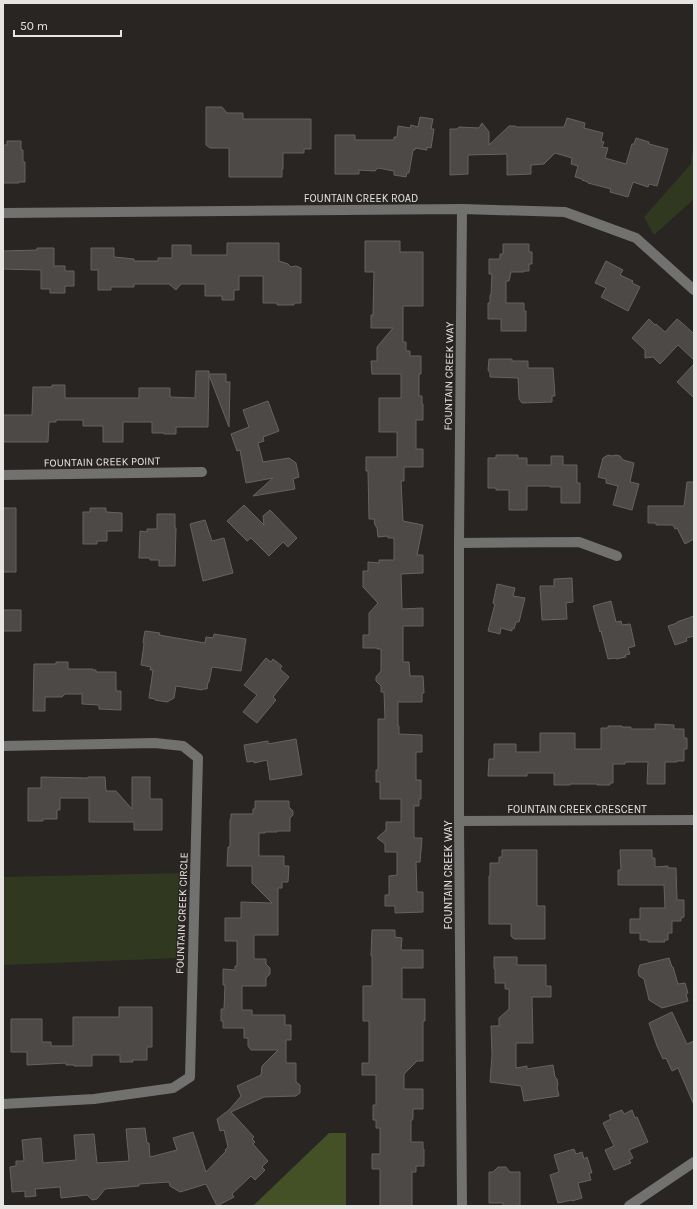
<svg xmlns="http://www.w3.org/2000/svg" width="697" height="1209" viewBox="0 0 697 1209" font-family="Karla,sans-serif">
  <rect width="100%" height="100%" fill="#282522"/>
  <!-- green -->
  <path fill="#30391f" d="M694 139V199L654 235 644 217 691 164Z
    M184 873 179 958 3 965V877Z"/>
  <!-- forest -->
  <path fill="#445127" d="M329 1133H346V1206H253Z"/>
  <!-- building -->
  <path fill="#4c4946" stroke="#666360" d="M206 107H222L227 113H243V119H311V149H304V153H283V169H282V177H229V148H210L206 145Z
    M420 117 433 119 431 129H434L431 148 427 147V150L415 148V150H413L409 173H407L406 177 394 175V171L378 168 375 171 359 170V174H335V135H355V140H394V137H397L398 126 410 128 411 125 418 127Z
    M567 118 585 123 584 128 603 133 601 141 604 142 602 147 608 148 605 158 626 164 632 144H634L636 138 649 142V144L668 149 657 186 649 184 648 187 633 182 628 197 610 192 611 189 588 183V182L582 180V179L575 177 578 166 571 164 572 158 555 153 544 164 531 165V174L507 175V154L468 155V174L450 175V129H457L459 127 479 128 482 123 489 132V145L509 126H515L517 127H564Z
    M7 141H21V150H23V162H25V182H19V183H3V145H7Z
    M365 241H400V252H423V306H403V342H406V351H410V356H421V374H419V396H422V404H423V420H416V449H423V467H404V481H401L403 521 423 525 417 555H423V573L401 574 402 609 423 608V626H403V662H409L410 676H423L424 693H422V702H398V726H399V734L422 735V752H416V780H421V799H419V806H414V838H422L420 862H416L417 892H423V912L395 913V906H385V895H389V876L397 875V852H385V844L377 838 386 830V822H401V799H380V782H376V770H378V719H385L384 692H381V686L376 681V677L381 671V649H377V648H363V635H369V613L378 603 363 587V571H368V562L379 563V560H394V538H388V536L378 537 377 528 375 525 374 519H369L368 471H366V457H397V432H379V398H401V374H372L371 361H377V347L393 328H371V315H373L374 272H365Z
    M227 243H279V261L288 264 291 267 296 266 301 268V303H294V305H277V303H263V276H239V290H234V300H222V296H205V284H181L176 290 169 284H134V287H111V290H98V270H91V248H114V257L134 259V261H158V258H172V245H191V255H227Z
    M503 244H529V252H532V264H529V271H524V272H511L509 281H506V303H524V311H526V331H501V319H488V303H490V295H491L492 274H489V259H500V254H503Z
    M37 248H54V266H65V271H74V286H65V293H50V289H41V270L3 269V251L37 250Z
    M606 261 623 270 620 275 633 281 632 283 640 287 628 311 601 297 606 288 595 283Z
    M649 319 655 325 656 324 665 332 677 319 681 322 694 334V360L678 345 660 364 653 357 645 358V350L632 338Z
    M489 359H512V361H528V368H553L555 396H552V402L522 403 519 399 518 378 490 377V373L488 370Z
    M694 364V398L677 382Z
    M196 371H209V374H226V382H230L229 427 209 375 208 427H176V434H164V433H152V422H123V442H103V426H83V420H56V422H49L48 442H3V415H32L33 387H52V385H65V398H139V388H170V397L195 398Z
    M268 401 279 431 263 437 264 441 258 443 263 462 289 458 296 463 299 477 293 479 295 489 253 496 273 478 246 483 240 450 237 451 231 434 249 427 243 410Z
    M496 455H518V458H527V465H551V456H563V465H577V483H580V503H561V487H550V486H527V510H509V490H496V488H488V458H496Z
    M608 455 612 456 616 455 620 456 623 460 634 463 630 482 639 484 632 510 613 505 618 486 606 483V479L598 477 603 458Z
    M687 482H694V539L685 544 677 528 675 529 673 525H656V523H648V506H684Z
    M244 505 264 525 263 516 270 510 297 538 288 547 283 542 269 556 251 538 247 541 227 521Z
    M3 508H16V572H3Z
    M90 508H106V512L122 513V531H107V541H97V544H83V512H90Z
    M157 514H175V528H176L175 566H159V560H150V558H139L140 531 147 532V529H157Z
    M205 520 212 541 224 538 233 573 203 581 190 524Z
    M572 578 573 602 566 603 567 619 542 620 540 586H554V579Z
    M497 584 515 588 513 596 525 598 519 622H516L514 629 512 628V631L501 628 500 634 488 631 495 604 493 603Z
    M611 601 616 622 621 621 622 625 630 624 635 646 628 648 630 654 625 655 626 657 616 659 615 658 608 659 601 631 600 632 593 606Z
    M3 610H21V631H3Z
    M694 616V636L686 638 687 641 675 645 668 626 677 623V622Z
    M145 631 160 633 159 635 205 643 206 637 213 638 214 634 246 639 241 671 212 667 209 682H208L207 689H203L202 690 176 686 174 698 167 702 155 700V699L149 698 153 670H150L151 667 141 665 144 644 143 642Z
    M266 658 271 662 273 659 282 666 280 669 289 677 273 697 276 700 257 723 243 712 257 695 244 685Z
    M56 662H68V669H93V670H96V672H116V691H121V710L99 709V705L82 704V694H65L62 697H45V711H33L34 664H56Z
    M655 724 674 725V729H684V738H687V749H684V761H677V762H665V784H647L648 762H625V764H613V783H610V785H597V784H570V785H554V773H527V776H488L489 759H494V744H516V752H540V733H575V749H601V728H608V726H622V727H631V729H655Z
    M296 739 302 775 270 780 267 760 254 763V761L247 762 244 745 268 741V744Z
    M41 777 88 778V777H105L106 791H116L132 809V777H150V799H162V830H134V822H89V798H60V810H57V819H43V821H28V788H41Z
    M255 801H289V807L293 811V815L290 818V831H277V832H265V833H259V856H284V866H289L288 882H282V888H278V935H254V959H266V964L270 968V974L266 978V986H242V1010H252V1015H285V1025H291V1040H286V1063H296V1082L300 1085V1093L296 1096 264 1097 231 1112 254 1137 252 1139 255 1142 253 1144 268 1161 262 1167 265 1170 255 1180 251 1176 232 1194 234 1197 217 1206 206 1184 180 1192 170 1186 169 1182 139 1184V1186L105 1189 97 1199 92 1200 87 1195 61 1198 60 1187 35 1189 36 1196 25 1197V1191L12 1192 10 1167 16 1166V1161H24L22 1140 41 1138 43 1163 76 1160 74 1135 94 1134 97 1163 129 1161 126 1129 145 1128 147 1143H149L150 1157 177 1150 173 1138 193 1132 206 1172 226 1151 225 1150 228 1147 224 1130 220 1131 217 1119 229 1110 241 1096 237 1086 261 1075 262 1066 278 1050H251L248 1046V1038H244V1028H223V1021H221V1009H224L225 985H223V969L235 970V966H237V941H225V918H241V902L272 903 252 883V866H227L228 847H230V819H231V814H253V809H255Z
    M502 850H537V906H545V939H514L511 936V924H489V876H490V863H499V857H502Z
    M620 850H652V858H655V867L668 866V868H676L677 900H684V917L681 918V921H672V933H668V940H664L665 942H648V940H640V933H630V919H640V908H665L664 885H618V870H621Z
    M372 930H395V937L402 938 401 950H423V968H402V999H425V1021H423V1061H417L404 1074V1089H423V1109H413V1119L411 1121V1142H423V1149H424V1166H416V1172H412V1206H380V1169H372V1154H380V1128H376V1120H373V1105H376V1075H362V1063H369V1021H363V986H372V956H371Z
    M494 957H517V965H546V986H551V997H532L533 1043H516V1068L527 1066V1069L553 1065 555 1077 557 1079 558 1085 557 1087 559 1096 524 1101 521 1086 490 1082 492 1055 491 1026H499V1018L509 1009V989H505V983H495V969H494Z
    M669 958 672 967H673L678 984 685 983 688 993 686 994 688 1001 662 1008 649 1000 644 979 639 976 638 971 640 965Z
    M119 1007H152V1047H147V1060H132L133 1062H120V1055H92V1066H74V1065H66V1063L27 1065V1052H11V1019H42V1042H51V1046H73V1017H119Z
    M672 1012 687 1044 694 1041V1105L678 1068 672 1071 666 1058 663 1059 657 1046 649 1023Z
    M622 1110 624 1114 632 1110 635 1118 637 1117 648 1142 629 1150 633 1158 629 1160 631 1163 614 1170 605 1150 614 1146 603 1123 611 1119 609 1115Z
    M574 1149 576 1154 582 1152 584 1159 587 1157 592 1173H589L591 1180 578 1183 582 1198 572 1201V1200L558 1203 550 1175 559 1172 554 1155Z
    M498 1167H506L510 1172H520V1206H503V1203H489V1172H493Z"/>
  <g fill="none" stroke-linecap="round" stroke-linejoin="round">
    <!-- minor -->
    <path stroke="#717170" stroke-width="10" d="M3 213 462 209 565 212 636 238 694 290
      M3 475 202 472
      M459 543 579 542 617 556
      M3 746 155 743 183 746 198 758 190 1077 173 1088 94 1099 3 1104
      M459 821 694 820
      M462 1206 459 821V543L462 209
      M629 1206 694 1162"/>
  </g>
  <g text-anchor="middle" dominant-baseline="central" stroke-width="3" stroke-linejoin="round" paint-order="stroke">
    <!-- street labels -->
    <g font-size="11" fill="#e7e5e3" stroke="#282522">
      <text x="361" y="198">FOUNTAIN CREEK ROAD</text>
      <text transform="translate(449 376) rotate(-89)">FOUNTAIN CREEK WAY</text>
      <text transform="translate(102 462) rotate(-1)">FOUNTAIN CREEK POINT</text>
      <text x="577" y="809">FOUNTAIN CREEK CRESCENT</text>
      <text transform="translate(448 875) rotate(-90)">FOUNTAIN CREEK WAY</text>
      <text transform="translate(182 913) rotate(-88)">FOUNTAIN CREEK CIRCLE</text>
    </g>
  </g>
  <!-- border -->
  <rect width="697" height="1209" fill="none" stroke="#e7e5e3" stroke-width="8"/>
  <!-- scale -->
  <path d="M14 30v6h107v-6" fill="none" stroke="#e7e5e3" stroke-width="2"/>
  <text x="20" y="30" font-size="12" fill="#e7e5e3" stroke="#282522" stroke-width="3" paint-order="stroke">50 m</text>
</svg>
